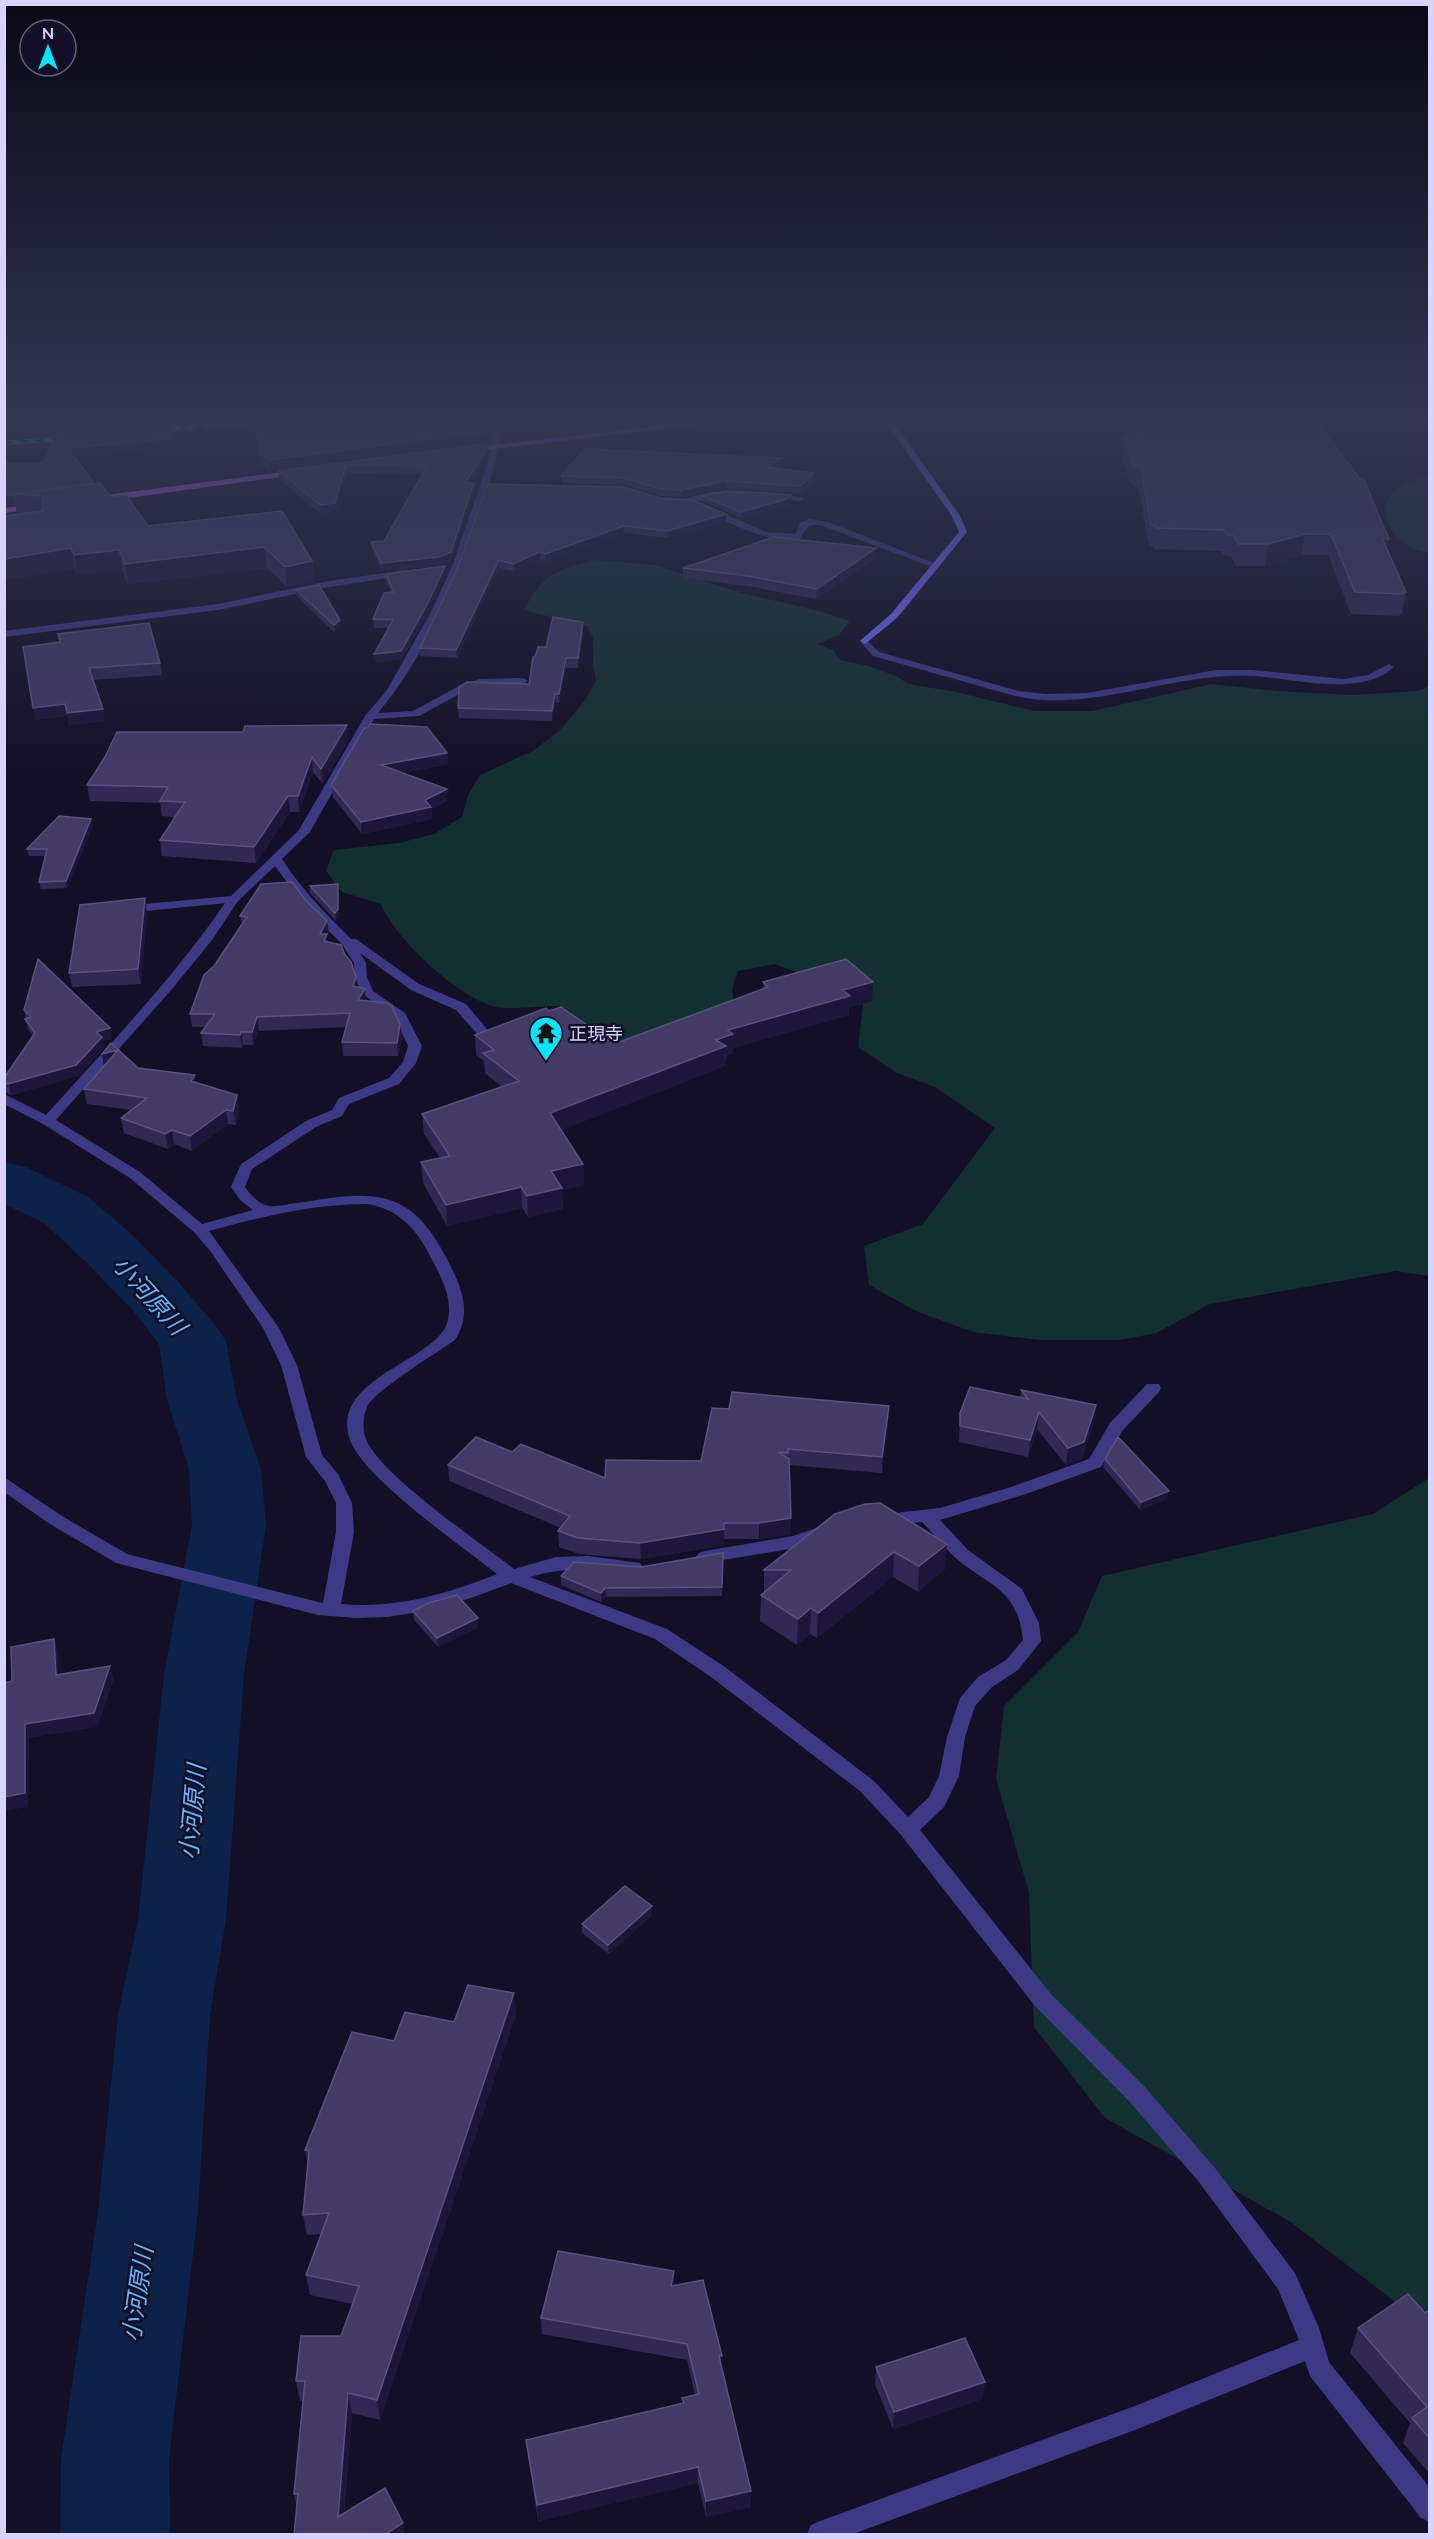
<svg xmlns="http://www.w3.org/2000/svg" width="1434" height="2539" viewBox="0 0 1434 2539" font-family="Mulish,'Noto Sans JP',sans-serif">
  <rect width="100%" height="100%" fill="#130f26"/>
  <!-- green -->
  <path fill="#12302f" d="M1382 421H1429V443L1394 425Z
    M1429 477H1430L1429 553C1423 551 1413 549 1407 545 1369 515 1386 483 1429 477Z
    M597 560 655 565 741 593 819 611 850 621 839 635 817 644 833 650 840 660 869 666 898 677 908 684 956 692 1034 711H1092L1212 684 1276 691 1352 695 1418 691 1429 686V1276L1396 1271 1210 1304 1156 1333 1121 1340H1039L973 1332 916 1311 869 1285 864 1246 923 1224 995 1128 935 1087 897 1073 858 1047 863 1005 811 978 775 964 738 971 732 989 735 1013 633 1042 588 1033 558 1006C542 1006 505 1011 492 1006 455 994 396 940 381 904L342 892 326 871 334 850 399 843 434 834 462 817 468 795 480 775 533 751 561 729 586 699 596 680 593 662V638L587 626 524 610C543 573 559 568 597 560Z
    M1429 1478V2344L1393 2300 1289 2221 1105 2118 1034 2027 1029 1893 996 1779 1004 1706 1078 1632 1102 1576 1373 1514Z"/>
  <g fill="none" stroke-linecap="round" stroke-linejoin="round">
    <!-- river -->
    <path fill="#0c2248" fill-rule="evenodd" d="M4 1162 26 1167 88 1197 134 1236 180 1284 216 1326 226 1341 237 1400 261 1469 266 1525 244 1674 226 1920 210 2015 198 2212 169 2459 170 2534H60L61 2459 98 2212 118 2015 138 1920 164 1674 192 1525 189 1469 167 1400 159 1344 134 1312 88 1264 44 1223 4 1204Z"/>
    <!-- street -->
    <path fill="#3d3a85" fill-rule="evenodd" d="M493 421H501C500 456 488 486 477 518 454 586 425 657 378 713L413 711 459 686 480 679 523 678 528 681 523 684 481 685 467 690 419 716 374 719 310 832 282 859C302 890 325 913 351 939H356L419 984 466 1004 491 1034 490 1037H480L456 1010 411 990 360 953 366 963 367 977 373 991 405 1013 422 1046 416 1063 399 1084 349 1104 342 1116 316 1127 252 1169 245 1187C251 1195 259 1205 270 1206 278 1207 288 1204 297 1203 325 1199 355 1192 383 1198 416 1206 432 1231 447 1259 461 1286 473 1312 455 1340 437 1353 374 1391 367 1407 363 1416 362 1429 366 1439 380 1475 480 1542 514 1569L556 1557 588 1556 640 1563 643 1567 640 1571 634 1573C596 1569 568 1566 530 1577L667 1629 725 1667 874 1781 908 1817 929 1797 939 1776 947 1737 960 1698 978 1677 1006 1660 1023 1640C1018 1591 992 1587 958 1560 945 1549 934 1534 922 1522L886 1526 880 1524 877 1520 880 1516 886 1514 940 1508 1011 1487 1089 1459 1110 1423 1147 1384H1159L1161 1388 1159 1392 1123 1430 1101 1467 1023 1495 940 1520 968 1550 1022 1589 1039 1623 1041 1641 1018 1670 992 1687 975 1706 965 1737 959 1776 944 1807 920 1830 1051 1994 1144 2086 1215 2168 1295 2273 1319 2328 1329 2362 1430 2488V2522L1421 2518 1310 2376 1305 2361 1135 2430 853 2534H807L811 2525 820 2521 1135 2406 1299 2340 1278 2289 1199 2182 1128 2100 1035 2006 901 1835 860 1791 711 1677 655 1639 511 1583 471 1598 425 1611 388 1617 356 1618 318 1615 116 1563 50 1524 4 1492V1477L62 1516 127 1554 323 1603 336 1532V1503L325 1481 306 1457 281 1365 263 1328 211 1252 194 1232 130 1178 43 1124 4 1104V1094L46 1115C108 1046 173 979 225 903L126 913 122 912V906L231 896 299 830 365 716 387 690 431 612 453 564 480 486 492 446ZM275 866 309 912 341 943 354 963 355 977 361 993 395 1018 408 1046 403 1062 389 1078 339 1098 332 1110 306 1121 241 1164 231 1187 241 1201 253 1210 202 1224 140 1172 56 1120 172 989 212 940 238 901ZM367 1204C397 1209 414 1226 428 1252 439 1273 453 1296 448 1320 439 1361 332 1376 349 1437 359 1475 463 1547 497 1574 447 1594 396 1609 341 1604L354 1532 352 1503 338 1474 322 1455 297 1365 279 1328 209 1231C260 1217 313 1204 367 1204Z
      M726 490 771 492 805 498 801 501 726 495 682 505 678 502 697 495Z
      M707 506 766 532 795 534 800 523 809 519 828 522 939 565 932 567 823 526C807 524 809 524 801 538L798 539C764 543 734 524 704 511L703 509Z
      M405 570 408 571V575L329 587 218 610 4 637V631L218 604 329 581Z
      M865 638 879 652 1019 691 1045 694 1087 693 1216 670H1252L1344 679 1368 675 1389 664 1394 667C1361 698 1293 678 1253 676 1182 672 1115 703 1045 700 1019 699 994 690 969 683 937 674 905 665 873 656L860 641Z
      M822 1526 828 1528 831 1532 828 1536 796 1548 705 1563 699 1561 696 1557 699 1553 705 1551 793 1536Z"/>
    <!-- secondary -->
    <path fill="#6f6bff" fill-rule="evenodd" d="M885 421H893L960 516 967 532 897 618 865 644 860 641 862 639 891 614 959 532 952 516Z"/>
    <!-- primary -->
    <path fill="#c25bff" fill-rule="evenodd" d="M699 421H728L469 452 465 450 469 448Z
      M299 470 303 472 302 474 106 501 102 498 106 495Z
      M34 504 38 507 37 509 4 513V508Z"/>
    <!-- rail casing -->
    <g stroke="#00e5ff" stroke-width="4.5">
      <path id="rail" d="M148 431 261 421
        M4 443 70 438"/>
    </g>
    <!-- rail -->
    <use href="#rail" stroke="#130f26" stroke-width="3" stroke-dasharray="8" stroke-linecap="butt"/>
  </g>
  <!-- wall -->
  <path fill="#312854" d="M253 421H492L491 426H483L485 443 270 471 261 464Z
    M503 421H525L524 426H503Z
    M58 432 172 439 173 448 73 456 94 483 148 526 282 511 312 561 314 582 287 587 267 568 128 584 122 570 77 575 75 569 4 580V516L21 514H17L15 504 4 506V463H43Z
    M1123 438 1389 539 1387 548 1406 592 1402 614H1400L1399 616 1351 614 1328 555H1301L1265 566H1236L1231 557 1224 555 1221 551 1154 549V547H1149L1139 489 1131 484 1121 458Z
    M488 451 484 461 471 483H474V491L451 560 439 566 382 571 372 550 371 542 384 541 423 474 347 473 336 511 320 513 279 479V471Z
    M782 465 777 468 814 473V480L800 493 726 488 682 497 661 496 625 485 562 483 561 476Z
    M702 496 791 501 787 505 741 518 702 501Z
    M660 498 726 514V522L667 538 624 533 545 561 540 560 531 563 514 571 499 568 457 658 420 656V648L457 570Z
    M876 558 816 599 748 586 683 578V568Z
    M445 566V574L429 611 402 659 375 663 374 654 388 628H374L373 619 391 592 386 582V574Z
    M296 590 340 627 334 632 297 596Z
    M583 631 578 668H566L559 703H556L552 721 459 718 458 708 529 684 546 647Z
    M23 647 160 663 162 675 93 680 105 721 69 725 67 716 36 720Z
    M348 740 323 784 313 772 299 812H290L256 863 162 856 160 840 175 817 162 816 160 803 90 801 87 785Z
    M447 753 448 764 403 773 447 789V801L432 809V819L362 834 333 797 331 785Z
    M91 819 93 826 67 888 41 889 39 882 45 856H29L27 849Z
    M338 884 339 916 336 921 310 893V886Z
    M306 901 327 921 329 934 327 938V942L366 1001 400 1024 402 1037 398 1056H343L342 1042 346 1027 259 1031 253 1045H243L242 1048 203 1046 201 1033 205 1027H192L190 1014 214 966 242 924 240 916Z
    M147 913 141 984 72 987 69 973Z
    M763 982 872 1001 849 1008V1015L733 1048V1053L726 1056 725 1066 561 1130 583 1164 584 1185 562 1190 563 1209 528 1217 522 1208 447 1226 423 1183 421 1162 440 1158 424 1134 422 1114 502 1087 485 1073 484 1061 476 1055 475 1035 549 1011 614 1044 763 989Z
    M24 1010 112 1039 102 1041 104 1048 78 1076 11 1095 5 1092 4 1078 33 1037 28 1029Z
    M138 1068 196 1083 237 1095 239 1110 236 1125 228 1124 192 1151 174 1144 168 1149 124 1133 121 1118 131 1110 87 1104 84 1089Z
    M1021 1390 1094 1422 1082 1459 1066 1465 1037 1429 1028 1457 959 1442 960 1413 1020 1397Z
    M888 1422 882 1473 789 1465 791 1518 790 1534 759 1539H724V1545L641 1559 579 1554 559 1547 558 1531 561 1528 449 1481 448 1465 512 1452 605 1478 701 1461Z
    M1105 1459 1167 1499 1140 1510 1103 1467Z
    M835 1514 945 1569 918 1592 893 1577 817 1638 810 1634 797 1645 760 1621 761 1595 764 1593V1570Z
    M723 1553 722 1596 606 1597 601 1602 561 1585V1576L641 1567Z
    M413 1611 478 1618V1627L438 1647 414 1620Z
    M652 1906V1915L609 1954 582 1933V1924Z
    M516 2014 380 2420 352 2413 344 2514 403 2523 297 2508 294 2494 303 2401H300L296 2381 341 2336 353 2304 310 2295 306 2275 321 2234 307 2235 303 2215 308 2165 305 2150 394 2041 454 2022Z
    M674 2271V2286L722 2371 751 2491V2507L706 2517 698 2483 538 2521 528 2456 526 2440 683 2403 682 2398 695 2395 687 2360 542 2334 541 2318Z
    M1430 2310V2474L1403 2443 1410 2423 1350 2353 1358 2328 1425 2313Z
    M876 2367 985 2382 982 2399 893 2429 875 2384Z"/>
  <!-- shaded-wall -->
  <path fill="#1d163a" d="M575 421H633L575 427Z
    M485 432V443L270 471 269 460Z
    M172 439 173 448 68 457 67 448Z
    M487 444 488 451 484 461 466 491 465 483Z
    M782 458V465L767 474V467Z
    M346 465 347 473 336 511 320 513V505Z
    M814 473V480L800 493V486Z
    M726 481V488L682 497V490Z
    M474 483V491L451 560 439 566 382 571 381 563Z
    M14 495 15 504 4 506V496Z
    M791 495V501L787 505 741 518V512Z
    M726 514V522L667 538V531Z
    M624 526V533L545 561V554Z
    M1305 534 1301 555 1265 566 1268 544Z
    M264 547 267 568 128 584 125 564Z
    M71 548 75 569 4 580V559Z
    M876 548V558L816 599 817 589Z
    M119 550 122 570 77 575 74 555Z
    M540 552V560L531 563 514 571 513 564 530 556Z
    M499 560V568L457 658 456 650Z
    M312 561 314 582 287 587 285 567Z
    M445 566V574L429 611 402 659 375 663 374 654Z
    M340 620V627L334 632V625Z
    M583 622V631L578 668V658Z
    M566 658V668L559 703V694Z
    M555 694 556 703 552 721V711Z
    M65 704 103 709 105 721 69 725 67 716 36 720 33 708Z
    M347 725 348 740 323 784 321 769Z
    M447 753 448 764 382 777 381 765Z
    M312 757 313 772 299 812 298 796Z
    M447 789V801L432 809V819L362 834 361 822 425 800Z
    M288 796 290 812 256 863 254 847Z
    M91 819 93 826 67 888 66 881Z
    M338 884 339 916 336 921 335 913Z
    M145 898 147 913 141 984 138 969Z
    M327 921 329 934 327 938 328 947 320 934Z
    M356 977 357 990 353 986Z
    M873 982 872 1001 849 1008V1015L733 1048V1053L725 1056V1066L551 1134 550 1113 716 1040 728 1030 843 990Z
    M365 989 366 1002 358 1000Z
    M257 1017 259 1031 253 1045 252 1032Z
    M400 1024 402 1037 398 1056 397 1043Z
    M110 1028 112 1039 102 1041 104 1048 78 1076 11 1095 8 1084 96 1032Z
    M241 1032 243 1045 242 1048 240 1035Z
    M118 1050 104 1069 102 1054Z
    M195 1075 198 1090 191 1081Z
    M237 1095 239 1110 236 1125 233 1111Z
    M226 1110 228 1124 192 1151 190 1136Z
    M172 1130 174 1144 168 1149 165 1134Z
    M583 1164 584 1185 562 1190 563 1209 528 1217 527 1196 551 1171Z
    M521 1187 522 1208 447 1226 446 1205Z
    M1096 1405 1094 1422 1082 1459 1066 1465 1068 1448Z
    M889 1406 888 1422 882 1473V1457Z
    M1039 1412 1037 1429 1028 1457 1030 1440Z
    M1169 1491 1167 1499 1140 1510 1141 1502Z
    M791 1518 790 1534 759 1539V1523Z
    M724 1523V1545L641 1559 640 1543Z
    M947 1544 945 1569 918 1592 919 1566Z
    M894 1552 893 1577 817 1638 818 1613Z
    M605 1588 606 1597 601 1602V1593Z
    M811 1608 810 1634 797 1645 798 1619Z
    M478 1618V1627L438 1647 437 1638Z
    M54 1639 58 1652 59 1689 56 1675Z
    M110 1666 114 1680 97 1727 29 1738 28 1807 4 1811V1797L25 1724Z
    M652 1906V1915L609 1954 608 1945Z
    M514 1993 516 2014 380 2420 377 2400Z
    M674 2271V2288L671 2286Z
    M719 2356H722V2372Z
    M985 2382 982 2399 893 2429 894 2412Z
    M348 2393 352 2413 342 2535 338 2517Z
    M698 2467V2483L538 2521 537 2505Z
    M751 2491V2507L706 2517V2501Z
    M403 2523 405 2535H384Z"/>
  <!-- building -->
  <path fill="#433a66" stroke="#5a527e" stroke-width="1.5" d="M57 421H157L172 439 67 448 94 483 14 494V495L4 496V463H43L58 431 56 423Z
    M254 421H481L485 432 269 460 260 453Z
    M1166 421H1301L1303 422 1317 421 1359 478H1363L1389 539 1382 538 1406 592H1403V594L1355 592 1331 534H1305L1268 544H1238L1234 536 1226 534 1224 530 1156 528V526H1151L1141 468 1133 464 1123 438Z
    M487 444 484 454 465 483H474L451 552 439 557 381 563 371 542 384 541 427 466 346 465 335 503 320 505 279 471Z
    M585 449 782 458 767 467 814 473 800 486 726 481 682 490 661 489 625 478 561 476Z
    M100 483 111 497 126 495 148 526 282 511 312 561 285 567 264 547 125 564 119 550 74 555 71 548 4 559V516L43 511V496L14 494Z
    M488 484 624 487 660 498 692 500 726 514 667 531 624 526 545 554 540 552 530 556 513 564 499 560 456 650 420 648 457 570Z
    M741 492 791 495 787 499 741 512 702 496 712 493Z
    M774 537 876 548 817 589 748 576 683 568Z
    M445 566 428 603 401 651 374 654 393 620 373 619 384 593 394 592 386 574Z
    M319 585 340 620 334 625 296 590Z
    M553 617 583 622 578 658H566L559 694H555L552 711 458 708 459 687 467 682 529 684 533 657H535L538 647H546Z
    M149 623 160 663 89 668 103 709 67 713 65 704 33 708 23 647 60 642 58 634Z
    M370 724 427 727 447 753 381 765 447 789 425 800 431 807 361 822 331 785 364 728H367Z
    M347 725 321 769 312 757 298 796H288L254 847 160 840 185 802 160 801 168 787 87 785 105 757 117 732H243L245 726Z
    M59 816 91 819 66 881 39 882 47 849H27Z
    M292 882 306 901 327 921 320 934H327L324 941 341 945 345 955 351 962 356 977 353 986 365 989 358 1000 387 1003 392 1006 400 1024 397 1043 342 1042 350 1013 257 1017 252 1032H241L240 1035 201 1033 215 1014H190L204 975 214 966 247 917 240 916 261 884Z
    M338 884V909L335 913 310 886Z
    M145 898 138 969 69 973 80 905Z
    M38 959 110 1028 96 1032 102 1037 76 1065 8 1084 4 1082V1078L35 1033 25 1019 31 1017 24 1010Z
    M846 959 873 982 843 990 850 996 728 1030 733 1034 716 1040 726 1046 550 1113 583 1164 551 1171 562 1188 527 1196 521 1187 446 1205 421 1162 450 1156 422 1114 519 1081 483 1053 494 1050 475 1035 546 1008 549 1011 561 1007 614 1044 768 987 763 982Z
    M111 1043 138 1068 195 1075 191 1081 237 1095 233 1111 226 1110 190 1136 172 1130 165 1134 121 1118 147 1098 84 1089 118 1050 102 1054Z
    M970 1387 1028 1399 1021 1390 1096 1405 1084 1442 1068 1448 1039 1412 1030 1440 960 1426V1413Z
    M732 1392 889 1406 882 1457 788 1449V1453L778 1452 789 1459 791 1518 759 1523H724V1529L640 1543 578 1538 558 1531 570 1516 448 1465 476 1437 512 1452 521 1444 605 1478 606 1460 701 1461 712 1408 729 1409Z
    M1118 1437 1169 1491 1141 1502 1105 1459Z
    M880 1503 947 1544 919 1566 894 1552 818 1613 811 1608 798 1619 761 1595 791 1570H764L835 1514 865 1504Z
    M723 1553 722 1587 605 1588 601 1593 561 1576 574 1562 641 1567Z
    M457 1595 478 1618 437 1638 413 1611 429 1603Z
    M54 1639 56 1675 110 1666 94 1713 25 1724V1793L4 1797V1683L12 1681 11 1647Z
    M625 1886 652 1906 608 1945 582 1924Z
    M468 1985 514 1993 377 2400 348 2393 338 2517 385 2488 403 2523 384 2535H294L298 2494H294L305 2381H296L301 2336H341L359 2286 306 2275 329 2213 303 2215 309 2151 305 2150 352 2032 394 2041 405 2012 454 2022Z
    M558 2251 674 2271 671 2286 703 2280 722 2356H719L751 2491 706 2501 698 2467 537 2505 526 2440 684 2403 682 2398 699 2394 687 2344 541 2318Z
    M1408 2294 1425 2313 1430 2310V2439L1412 2418 1427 2407 1358 2328Z
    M965 2338 985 2382 894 2412 876 2367Z"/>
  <!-- sky -->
  <linearGradient id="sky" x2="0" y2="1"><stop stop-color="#0a0815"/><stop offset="0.54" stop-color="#333752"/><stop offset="1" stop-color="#333752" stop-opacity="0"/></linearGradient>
  <rect width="1434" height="777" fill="url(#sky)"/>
  <!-- icons -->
  <defs>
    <g id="temple-pin" transform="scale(1.725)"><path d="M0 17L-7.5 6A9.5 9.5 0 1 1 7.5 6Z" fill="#00e5ff" stroke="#130f26"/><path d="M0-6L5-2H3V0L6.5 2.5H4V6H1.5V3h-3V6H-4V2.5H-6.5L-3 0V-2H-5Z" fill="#111"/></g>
  </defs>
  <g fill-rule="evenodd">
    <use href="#temple-pin" x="546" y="1033"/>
  </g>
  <g text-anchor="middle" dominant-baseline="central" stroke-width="5" stroke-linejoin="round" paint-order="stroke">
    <!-- poi labels -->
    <g font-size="18" fill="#d9d4ff" stroke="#130f26" text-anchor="start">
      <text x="569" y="1033">正現寺</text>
    </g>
    <!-- near-water labels -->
    <g font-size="24" font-style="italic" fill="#62b6ff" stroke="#130f26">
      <text transform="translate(150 1295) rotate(48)">小河原川</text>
      <text transform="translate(192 1812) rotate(-85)">小河原川</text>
      <text transform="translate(137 2294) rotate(-82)">小河原川</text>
    </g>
  </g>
  <!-- border -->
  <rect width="1434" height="2539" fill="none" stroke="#d9d4ff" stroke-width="12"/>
  <!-- north arrow -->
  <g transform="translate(48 48)"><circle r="28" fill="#130f26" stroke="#625e7d" stroke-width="1.5"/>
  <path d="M0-4.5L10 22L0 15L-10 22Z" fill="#00e5ff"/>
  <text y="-9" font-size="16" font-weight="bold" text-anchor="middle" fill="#d9d4ff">N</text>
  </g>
</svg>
